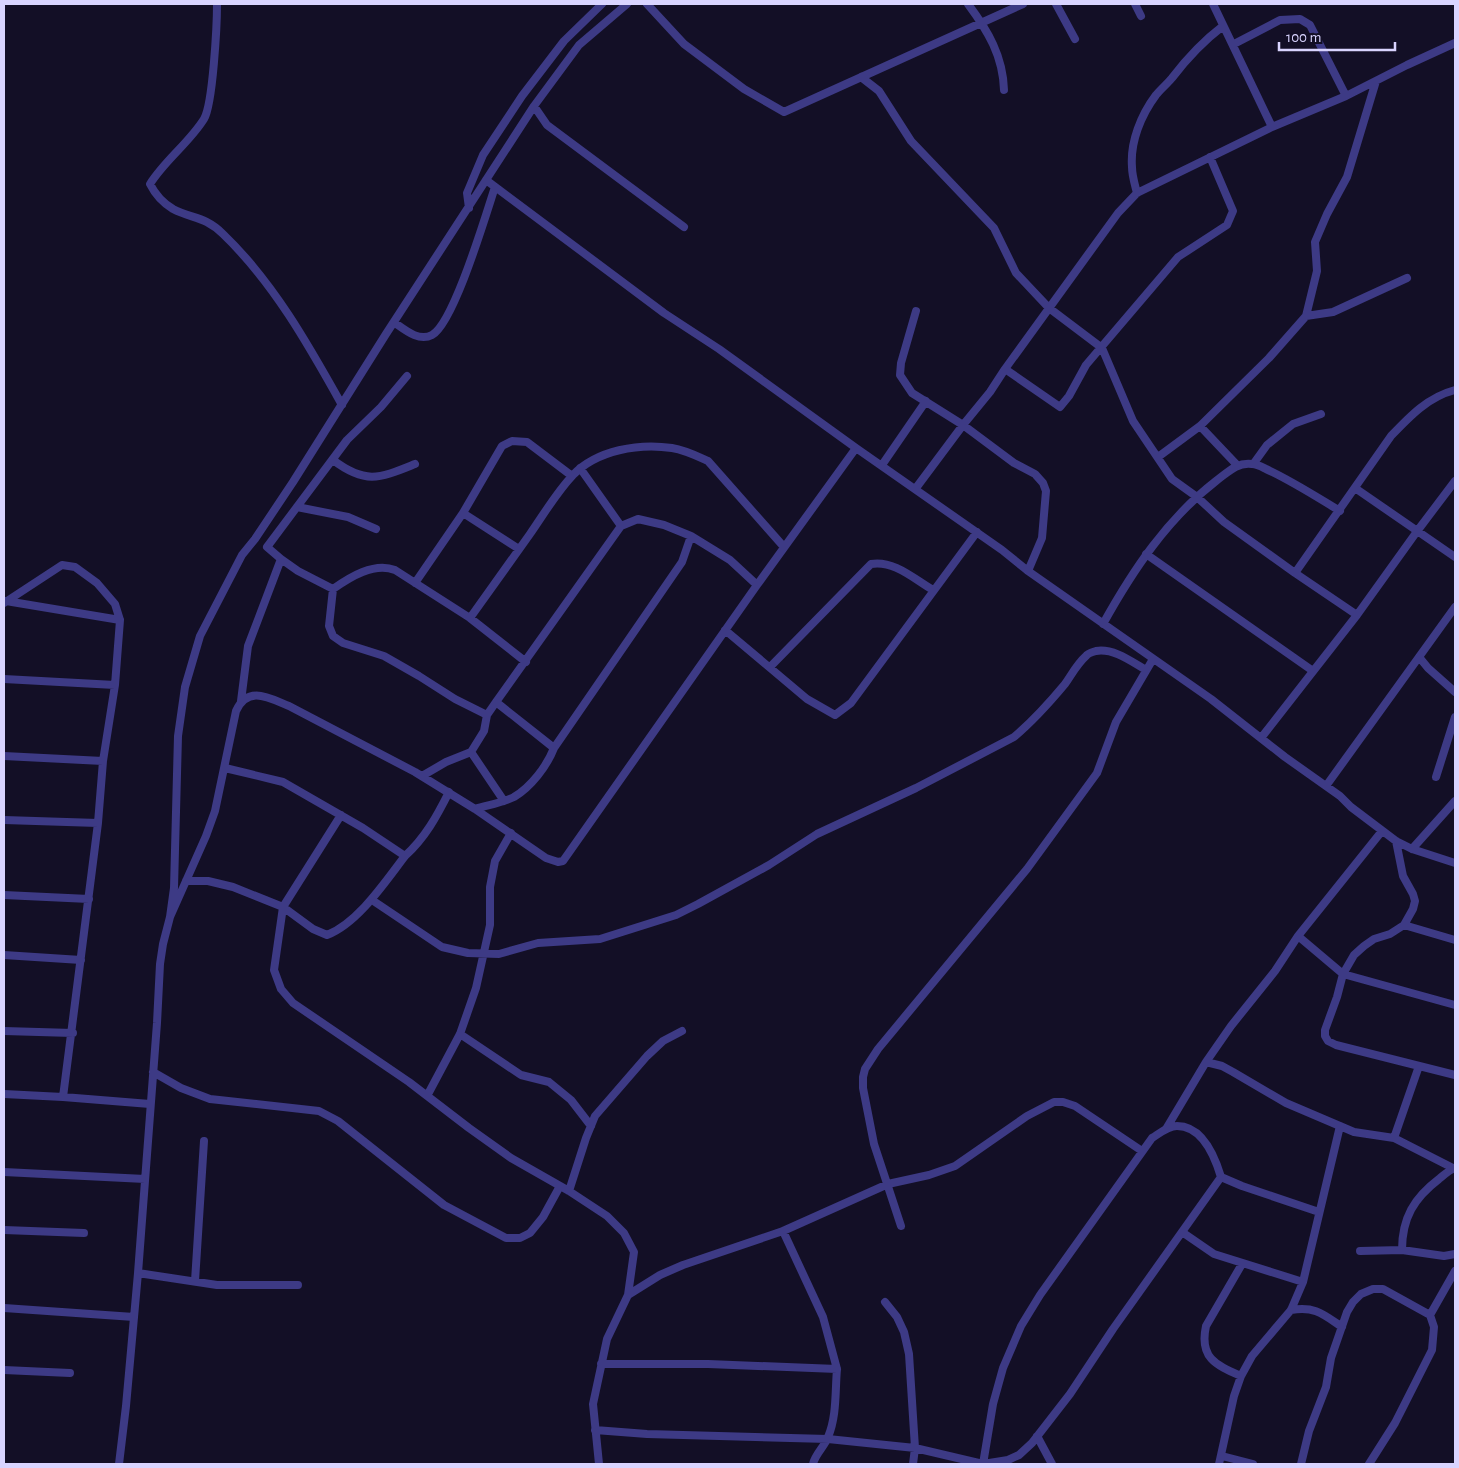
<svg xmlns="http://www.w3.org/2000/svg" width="1459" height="1468" viewBox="0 0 1459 1468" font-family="'Alegreya Sans',sans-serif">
  <rect width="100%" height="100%" fill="#130f26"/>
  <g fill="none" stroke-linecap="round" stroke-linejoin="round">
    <!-- minor -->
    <path stroke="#3d3a85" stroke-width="8" d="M217 4C217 24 213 104 204 119 189 143 165 160 150 184 155 194 163 203 173 209 192 219 205 216 223 234 273 282 308 344 342 405
      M647 4 684 44 744 89 784 112 1023 4
      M968 4C988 31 1003 56 1004 90
      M1056 4 1075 39
      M1135 4 1141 16
      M1213 4 1272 127
      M1234 44 1280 20 1300 19 1310 25 1346 96
      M861 77 879 91 911 141 994 228 1016 273 1049 308 1102 348 1133 421 1172 479 1197 497 1224 522 1295 573 1357 615
      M534 106 547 125 684 227
      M1210 157 1233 211 1227 225 1178 257 1086 365 1069 396 1060 407 1005 369 1118 213 1137 193 1272 127 1346 96 1407 65 1455 43
      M486 180 664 313 719 349 856 448
      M1137 193C1135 185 1132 176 1132 167 1130 142 1141 115 1156 95 1161 89 1167 84 1172 78 1188 57 1202 42 1223 26
      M469 208 467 193 483 155 522 96 564 41 602 4
      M916 311 901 363 900 375 912 393 963 425 990 392 1005 369
      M1306 316 1333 312 1407 278
      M395 323C405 330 419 342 432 335 454 323 486 214 495 187
      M1200 426 1237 465
      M1158 457 1200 426 1269 358 1306 316 1317 271 1315 242 1327 214 1347 177 1376 81
      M333 460C366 485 380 478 415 464
      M1254 463 1267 445 1293 424 1321 414
      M882 465 926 401
      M580 468 621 526
      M916 488 963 425 1014 463 1035 474 1043 483 1046 491 1042 538 1028 571
      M1355 488 1455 557
      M297 507 348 517 376 529
      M463 513 519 549
      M691 536 730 560 757 585
      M1146 554 1313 671
      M281 559 267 547 347 440 381 407 407 376
      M1295 573 1391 436C1410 416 1428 397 1455 390
      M415 583 463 513 502 446 512 441 527 442 572 476
      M333 589 329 626 333 636 343 643 384 656 419 676 455 699 487 715
      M6 601 120 620
      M4 603 62 565 75 567 97 583 115 604 120 620 115 685 103 761 98 823 63 1097 150 1104
      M470 618C490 590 510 562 530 534 544 514 556 493 573 475 597 450 639 443 672 448 685 450 697 456 708 461L784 547
      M1103 624C1133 570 1167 519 1216 481 1228 472 1237 462 1252 464 1257 464 1262 467 1266 469 1292 481 1315 496 1340 511
      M725 630 807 699 835 715 851 703 977 532
      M1419 657 1428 668 1455 692
      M770 667 871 564C894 560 914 579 933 590
      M4 679 115 685
      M241 701 248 646 281 559 298 571 333 589C350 577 374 562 395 570L470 618 526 662
      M496 702 554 748
      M1261 738 1357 615 1418 530 1455 481
      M471 752 504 801
      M4 756 103 761
      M225 768 283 782 363 828 405 856C425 838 437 816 449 792
      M422 776 446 762 471 752 484 731 487 715 496 702 621 526 638 519 664 525 691 536 682 562 554 748C547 766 531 787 514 797 502 803 488 805 475 809
      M1436 777 1455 717
      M1326 786 1455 607
      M341 815 283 907 274 970 281 989 293 1003 409 1082 469 1128 511 1158 569 1191 607 1216 624 1233 634 1252 628 1295
      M4 820 98 823
      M1396 841 1403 876 1413 894 1415 901 1413 909 1404 925 1390 934 1374 939 1364 946 1354 955 1343 974 1337 997 1325 1030V1036L1328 1041 1336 1045 1455 1075
      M1412 849 1455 801
      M186 881H208L233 887 283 907 313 929 327 935C358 923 385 882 405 856
      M4 895 89 899
      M372 900 442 947 468 953 499 954 538 943 600 939 676 915 698 904 769 865 817 834 916 788 1014 737C1033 721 1050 702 1065 684 1072 674 1077 664 1086 656 1088 653 1093 652 1096 651 1114 648 1132 662 1146 670
      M170 917 206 836 215 811 236 711C248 685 269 698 289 706L415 772 475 809 546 858 558 862 563 861 757 585 856 448 1002 550 1028 571 1211 699 1285 757 1340 796 1351 807 1396 841 1412 849 1455 863
      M1404 925 1455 940
      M1298 936 1343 974 1455 1005
      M4 955 81 960
      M4 1031 73 1033
      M460 1034 521 1075 549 1082 571 1100 591 1126
      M1206 1062 1231 1026 1275 971 1298 936 1382 831
      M153 1072 181 1088 210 1099 319 1111 338 1121 444 1205 506 1238H520L530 1233 543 1217 560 1186
      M4 1094 63 1097
      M427 1096 460 1034 476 988 490 925V887L495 861 511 833
      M1166 1129 1206 1062 1222 1066 1233 1072 1286 1103 1354 1132 1394 1138 1453 1168
      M1394 1138 1419 1066
      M4 1172 145 1179
      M569 1191 586 1138 595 1116 647 1056 663 1041 682 1031
      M901 1226 874 1144 863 1088V1077L865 1069 878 1049 1027 869 1097 773 1116 722 1153 659
      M4 1230 84 1233
      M783 1231 823 1317 837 1369
      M1182 1232 1214 1254 1303 1282
      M1402 1250C1402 1218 1414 1198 1439 1179 1444 1175 1449 1170 1455 1168
      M1360 1251 1402 1250 1444 1256 1455 1254
      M138 1273 217 1285H298
      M195 1281 204 1141
      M885 1302 897 1317 904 1332 909 1354 915 1448 913 1464
      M4 1308 134 1317
      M1291 1310C1315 1306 1323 1314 1342 1327
      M601 1364H708L837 1369C835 1391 837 1416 828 1437 825 1446 815 1454 813 1464
      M4 1370 70 1373
      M1241 1376C1216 1365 1199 1358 1206 1326L1242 1264
      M595 1430 647 1434 828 1439 915 1448 983 1464 1008 1460 1019 1455 1032 1443 1070 1394 1113 1329 1221 1177
      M1037 1436 1052 1464
      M1222 1456 1253 1464
      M119 1464 126 1406 138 1273 157 1023 160 964 163 944 170 917 174 888 178 736 185 687 200 636 242 555 255 539 293 482 386 334 534 106 579 45 627 4
      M599 1464 593 1404 607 1339 628 1295 660 1275 683 1265 783 1231 888 1184 929 1175 955 1166 1027 1116 1054 1102H1063L1075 1106 1142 1151
      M983 1464 993 1404 1003 1368 1021 1326 1040 1295 1152 1138C1160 1133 1168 1126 1177 1126 1203 1126 1215 1157 1221 1177L1242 1186 1319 1212
      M1219 1464 1234 1396 1241 1376 1252 1356 1291 1310 1303 1282 1340 1126
      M1301 1464 1309 1431 1326 1387 1331 1358 1347 1312 1353 1302 1361 1294 1373 1289H1383L1430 1315
      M1369 1464 1395 1423 1432 1350 1434 1327 1430 1315 1455 1271"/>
  </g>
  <!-- border -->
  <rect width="1459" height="1468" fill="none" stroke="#d9d4ff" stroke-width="10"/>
  <!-- scale -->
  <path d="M1279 42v8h116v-8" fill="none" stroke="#d9d4ff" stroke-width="2.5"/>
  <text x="1286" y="42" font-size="15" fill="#d9d4ff" stroke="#130f26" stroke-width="4" paint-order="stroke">100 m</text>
</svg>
